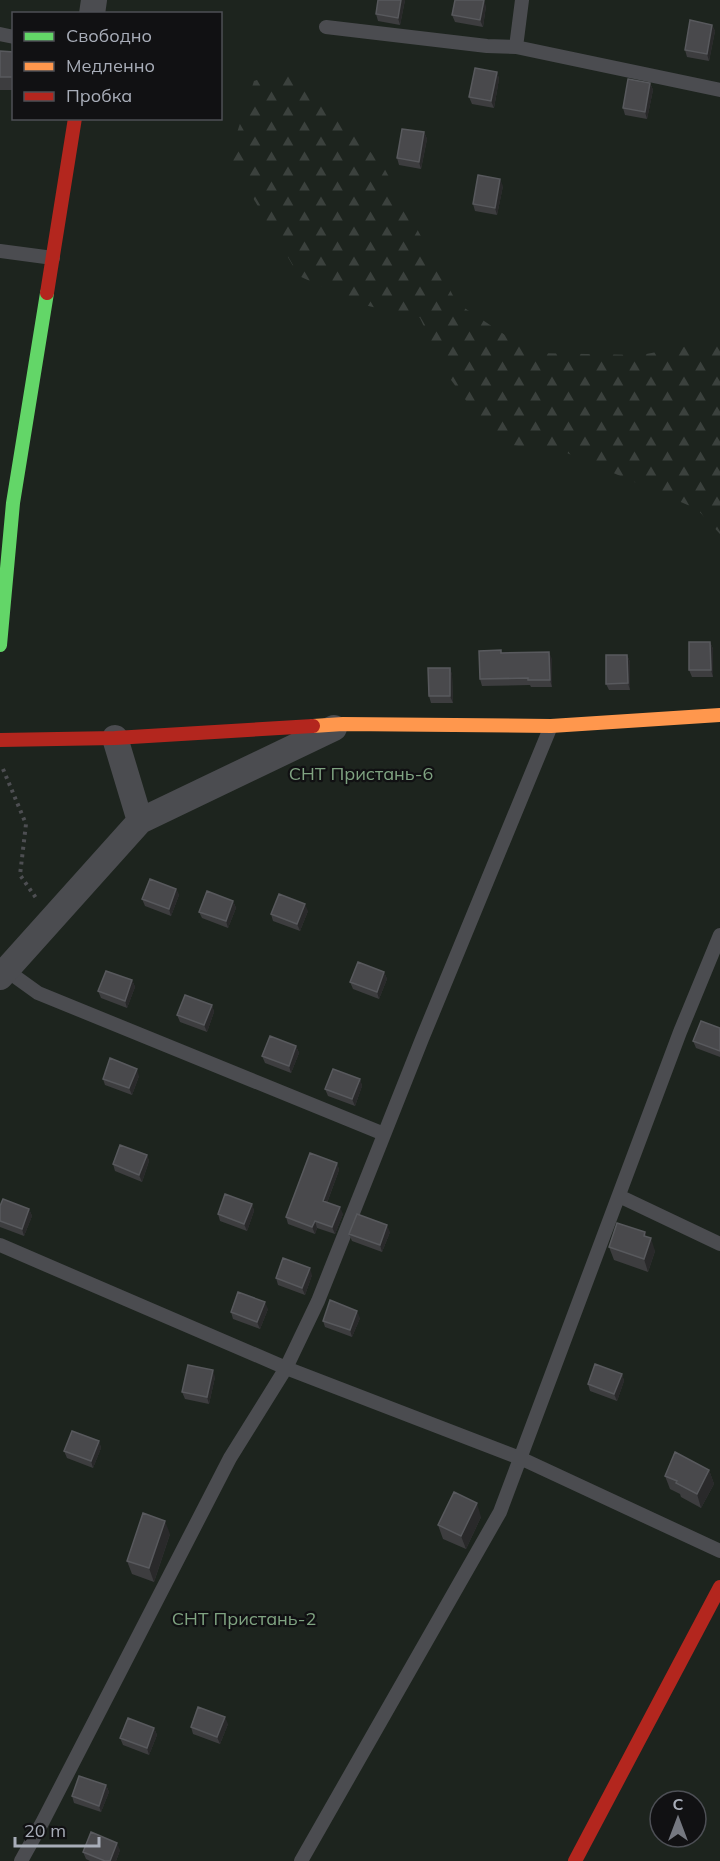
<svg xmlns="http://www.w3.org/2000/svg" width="720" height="1861" viewBox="0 0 720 1861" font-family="Mulish,sans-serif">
  <defs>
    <pattern id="forest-firs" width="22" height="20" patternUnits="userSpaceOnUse" patternTransform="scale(1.5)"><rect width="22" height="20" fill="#1d241e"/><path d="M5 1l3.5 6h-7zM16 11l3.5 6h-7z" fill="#3b413d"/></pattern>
  </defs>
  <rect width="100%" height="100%" fill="#171717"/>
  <!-- green -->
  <path fill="#1d241e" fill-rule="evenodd" d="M0 0H720V1861H0ZM14 14H220V118H14ZM660 1801H696V1837H660Z"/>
  <!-- forest -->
  <path fill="url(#forest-firs)" d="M290 68 382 164 457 303 532 353 641 355 720 340V534L697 509 567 453 497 443 446 373 420 318 360 304 299 276 229 157 254 81Z"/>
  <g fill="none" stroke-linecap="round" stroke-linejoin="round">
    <!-- path -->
    <path stroke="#4d4e52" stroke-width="4" stroke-dasharray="3 4.5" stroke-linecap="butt" d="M3 769 26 824 20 875 36 898"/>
    <!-- lane -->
    <path stroke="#4b4c50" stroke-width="14" d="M326 27 487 46 516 47 720 90
      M0 34 14 37
      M516 47 522 0
      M0 251 53 258
      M6 970 38 993 384 1134
      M619 1196 720 1244
      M0 1245 286 1368 520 1458 720 1551
      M21 1861 42 1823 230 1458 286 1368 318 1301 422 1039 551 726
      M301 1861 500 1512 680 1032 720 935"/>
    <!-- street -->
    <path stroke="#4b4c50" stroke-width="26" d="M92 14 94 0
      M115 738 140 821
      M0 977 140 821 334 728"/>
    <!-- fast -->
    <path stroke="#63d668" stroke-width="14" d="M0 645 13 503 47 293"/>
    <!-- slow -->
    <path stroke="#ff974d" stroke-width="14" d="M313 726 343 724 551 726 720 715"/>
    <!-- jam -->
    <path stroke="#b3261e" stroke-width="14" d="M47 293 75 118
      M0 740 115 738 313 726
      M575 1861 720 1587"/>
  </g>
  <!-- wall -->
  <path fill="#3d3d3f" d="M378 0H405L400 25 378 21 376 14Z
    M486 6 483 27 455 22 452 15Z
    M712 25 715 31 709 61 687 57 685 50Z
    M0 51 14 52V90H0Z
    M497 72 499 79 494 108 472 104 469 97Z
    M650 83 653 90 647 119 625 115 623 108Z
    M424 132 427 139 421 169 399 165 397 158Z
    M503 186 497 215 475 211 473 204Z
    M710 642 713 649V677H692L689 670Z
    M502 653 552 659V687H531L530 685 482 686 480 679Z
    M627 655 630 662V690H609L606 684Z
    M450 668 452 675 453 703H431L429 696Z
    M176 889 179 895 171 916 145 906 142 899Z
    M233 901 236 908 228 928 202 918 199 912Z
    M308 911 300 931 273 921 271 914Z
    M384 972 387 979 379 999 353 989 350 982Z
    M132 980 135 987 127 1008 101 998 98 991Z
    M212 1005 214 1012 207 1032 180 1022 177 1015Z
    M720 1028V1057L696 1048 693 1041Z
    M296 1046 299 1053 291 1073 265 1063 262 1056Z
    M139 1076 132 1095 105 1085 103 1079Z
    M360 1079 362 1086 355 1106 328 1096 325 1089Z
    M147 1155 149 1161 142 1182 115 1171 113 1164Z
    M337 1163 339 1170 327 1203 343 1214 335 1234 317 1228 315 1234 288 1224 286 1217Z
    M252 1204 254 1211 247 1231 220 1221 218 1214Z
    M0 1206 29 1209 32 1216 24 1236 0 1227Z
    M390 1232 382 1252 352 1241 349 1234Z
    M647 1237 655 1251 648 1272 614 1260 609 1247Z
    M312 1275 305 1295 278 1285 276 1278Z
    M268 1309 260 1329 233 1319 231 1312Z
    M360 1318 352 1337 325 1327 323 1321Z
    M622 1374 624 1381 617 1401 590 1391 588 1384Z
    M215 1377 209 1404 185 1399 182 1392Z
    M99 1441 101 1448 93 1468 67 1458 64 1451Z
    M709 1470 714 1484 701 1508 681 1497 680 1494 670 1489 665 1476Z
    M481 1517 466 1549 443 1539 438 1525Z
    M170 1534 154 1582 132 1574 127 1561Z
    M228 1724 220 1744 193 1734 191 1727Z
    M154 1728 157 1735 149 1755 123 1745 120 1738Z
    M106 1785 109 1792 101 1812 74 1803 72 1796Z
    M120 1850 116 1861H90L86 1859 83 1852Z"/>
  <!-- shaded-wall -->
  <path fill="#29292a" d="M401 0H405L400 25 398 18Z
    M484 0 486 6 483 27 480 20Z
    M712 25 715 31 709 61 707 54Z
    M497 72 499 79 494 108 491 101Z
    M650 83 653 90 647 119 645 112Z
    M424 132 427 139 421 169 419 162Z
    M500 179 503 186 497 215 495 208Z
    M710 642 713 649V677L711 670Z
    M549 652 552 659V687L550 680Z
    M627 655 630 662V690L628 683Z
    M450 668 452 675 453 703 450 696Z
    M176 889 179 895 171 916 169 909Z
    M233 901 236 908 228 928 226 921Z
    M305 904 308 911 300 931 297 924Z
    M384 972 387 979 379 999 377 992Z
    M132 980 135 987 127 1008 125 1001Z
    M212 1005 214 1012 207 1032 204 1025Z
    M296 1046 299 1053 291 1073 289 1066Z
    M137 1069 139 1076 132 1095 129 1088Z
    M360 1079 362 1086 355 1106 352 1099Z
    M147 1155 149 1161 142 1182 139 1175Z
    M337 1163 339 1170 325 1208 323 1201Z
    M252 1204 254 1211 247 1231 244 1224Z
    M340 1207 343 1214 335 1234 332 1227Z
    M29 1209 32 1216 24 1236 22 1229Z
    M315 1221 317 1228 315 1234 312 1227Z
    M387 1225 390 1232 382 1252 380 1245Z
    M645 1232 649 1243 651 1238 655 1251 648 1272 644 1259V1236Z
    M310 1268 312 1275 305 1295 302 1288Z
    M265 1302 268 1309 260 1329 257 1322Z
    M357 1311 360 1318 352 1337 350 1330Z
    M213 1370 215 1377 209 1404 207 1397Z
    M622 1374 624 1381 617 1401 614 1394Z
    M99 1441 101 1448 93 1468 91 1461Z
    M709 1470 714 1484 701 1508 697 1494Z
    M477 1503 481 1517 466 1549 461 1536Z
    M165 1521 170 1534 154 1582 149 1568Z
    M225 1717 228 1724 220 1744 217 1737Z
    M154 1728 157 1735 149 1755 147 1748Z
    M106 1785 109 1792 101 1812 99 1806Z
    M117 1843 120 1850 116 1861H110Z"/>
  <!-- building -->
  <path fill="#49494c" stroke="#58595d" stroke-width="1.5" d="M378 0H401L398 18 376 14Z
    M455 0H484L480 20 452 15Z
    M690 20 712 25 707 54 685 50Z
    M0 51 14 52V77H0Z
    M475 68 497 72 491 101 469 97Z
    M628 79 650 83 645 112 623 108Z
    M402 129 424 132 419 162 397 158Z
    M478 175 500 179 495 208 473 204Z
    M689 642H710L711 670H689Z
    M501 650V653L549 652 550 680H528V678L480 679 479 651Z
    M606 655H627L628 683 606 684Z
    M428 668H450V696H429Z
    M150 879 176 889 169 909 142 899Z
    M207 891 233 901 226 921 199 912Z
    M279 894 305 904 297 924 271 914Z
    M358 962 384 972 377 992 350 982Z
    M106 971 132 980 125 1001 98 991Z
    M185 995 212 1005 204 1025 177 1015Z
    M701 1021 720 1028V1051L693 1041Z
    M270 1036 296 1046 289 1066 262 1056Z
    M110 1058 137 1069 129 1088 103 1079Z
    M333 1069 360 1079 352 1099 325 1089Z
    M120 1145 147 1155 139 1175 113 1164Z
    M310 1153 337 1163 323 1201 340 1207 332 1227 315 1221 312 1227 286 1217Z
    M225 1194 252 1204 244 1224 218 1214Z
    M3 1199 29 1209 22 1229 0 1221V1206Z
    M357 1214 387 1225 380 1245 349 1234Z
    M617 1223 645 1232 644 1236 651 1238 644 1259 609 1247Z
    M283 1258 310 1268 302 1288 276 1278Z
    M238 1292 265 1302 257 1322 231 1312Z
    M330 1300 357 1311 350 1330 323 1321Z
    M595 1364 622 1374 614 1394 588 1384Z
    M188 1365 213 1370 207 1397 182 1392Z
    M72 1431 99 1441 91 1461 64 1451Z
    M675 1452 709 1470 697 1494 676 1483 677 1481 665 1476Z
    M454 1492 477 1503 461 1536 438 1525Z
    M143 1513 165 1521 149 1568 127 1561Z
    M198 1707 225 1717 217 1737 191 1727Z
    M128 1718 154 1728 147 1748 120 1738Z
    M79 1776 106 1785 99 1806 72 1796Z
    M91 1832 117 1843 110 1861H105L83 1852Z"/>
  <g text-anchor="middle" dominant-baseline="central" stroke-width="4.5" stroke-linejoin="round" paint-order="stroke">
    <!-- park labels -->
    <g font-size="18" fill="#7fa381" stroke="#111113">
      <text x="361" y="773">СНТ Пристань-6</text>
      <text x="244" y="1618">СНТ Пристань-2</text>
    </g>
  </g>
  <!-- legend -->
  <rect x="12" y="12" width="210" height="108" fill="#111113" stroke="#4d4f55" stroke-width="1.5"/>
  <rect x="24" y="32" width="30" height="9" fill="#63d668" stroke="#4d4f55" stroke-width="1.5"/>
  <text x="66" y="42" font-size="18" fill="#a8adb8">Свободно</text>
  <rect x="24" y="62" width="30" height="9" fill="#ff974d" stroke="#4d4f55" stroke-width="1.5"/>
  <text x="66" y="72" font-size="18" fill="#a8adb8">Медленно</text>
  <rect x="24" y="92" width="30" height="9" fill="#b3261e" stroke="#4d4f55" stroke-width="1.5"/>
  <text x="66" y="102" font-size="18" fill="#a8adb8">Пробка</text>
  <!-- north arrow -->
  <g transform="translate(678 1819)"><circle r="28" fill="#111113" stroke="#4d4f55" stroke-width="1.5"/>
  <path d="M0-4.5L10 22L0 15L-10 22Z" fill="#757880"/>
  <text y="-9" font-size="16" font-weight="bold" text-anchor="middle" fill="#a8adb8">С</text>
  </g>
  <!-- scale -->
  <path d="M15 1837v9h84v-9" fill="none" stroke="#a8adb8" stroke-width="3"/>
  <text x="24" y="1837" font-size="18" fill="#a8adb8" stroke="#111113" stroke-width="4.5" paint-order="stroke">20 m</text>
</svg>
